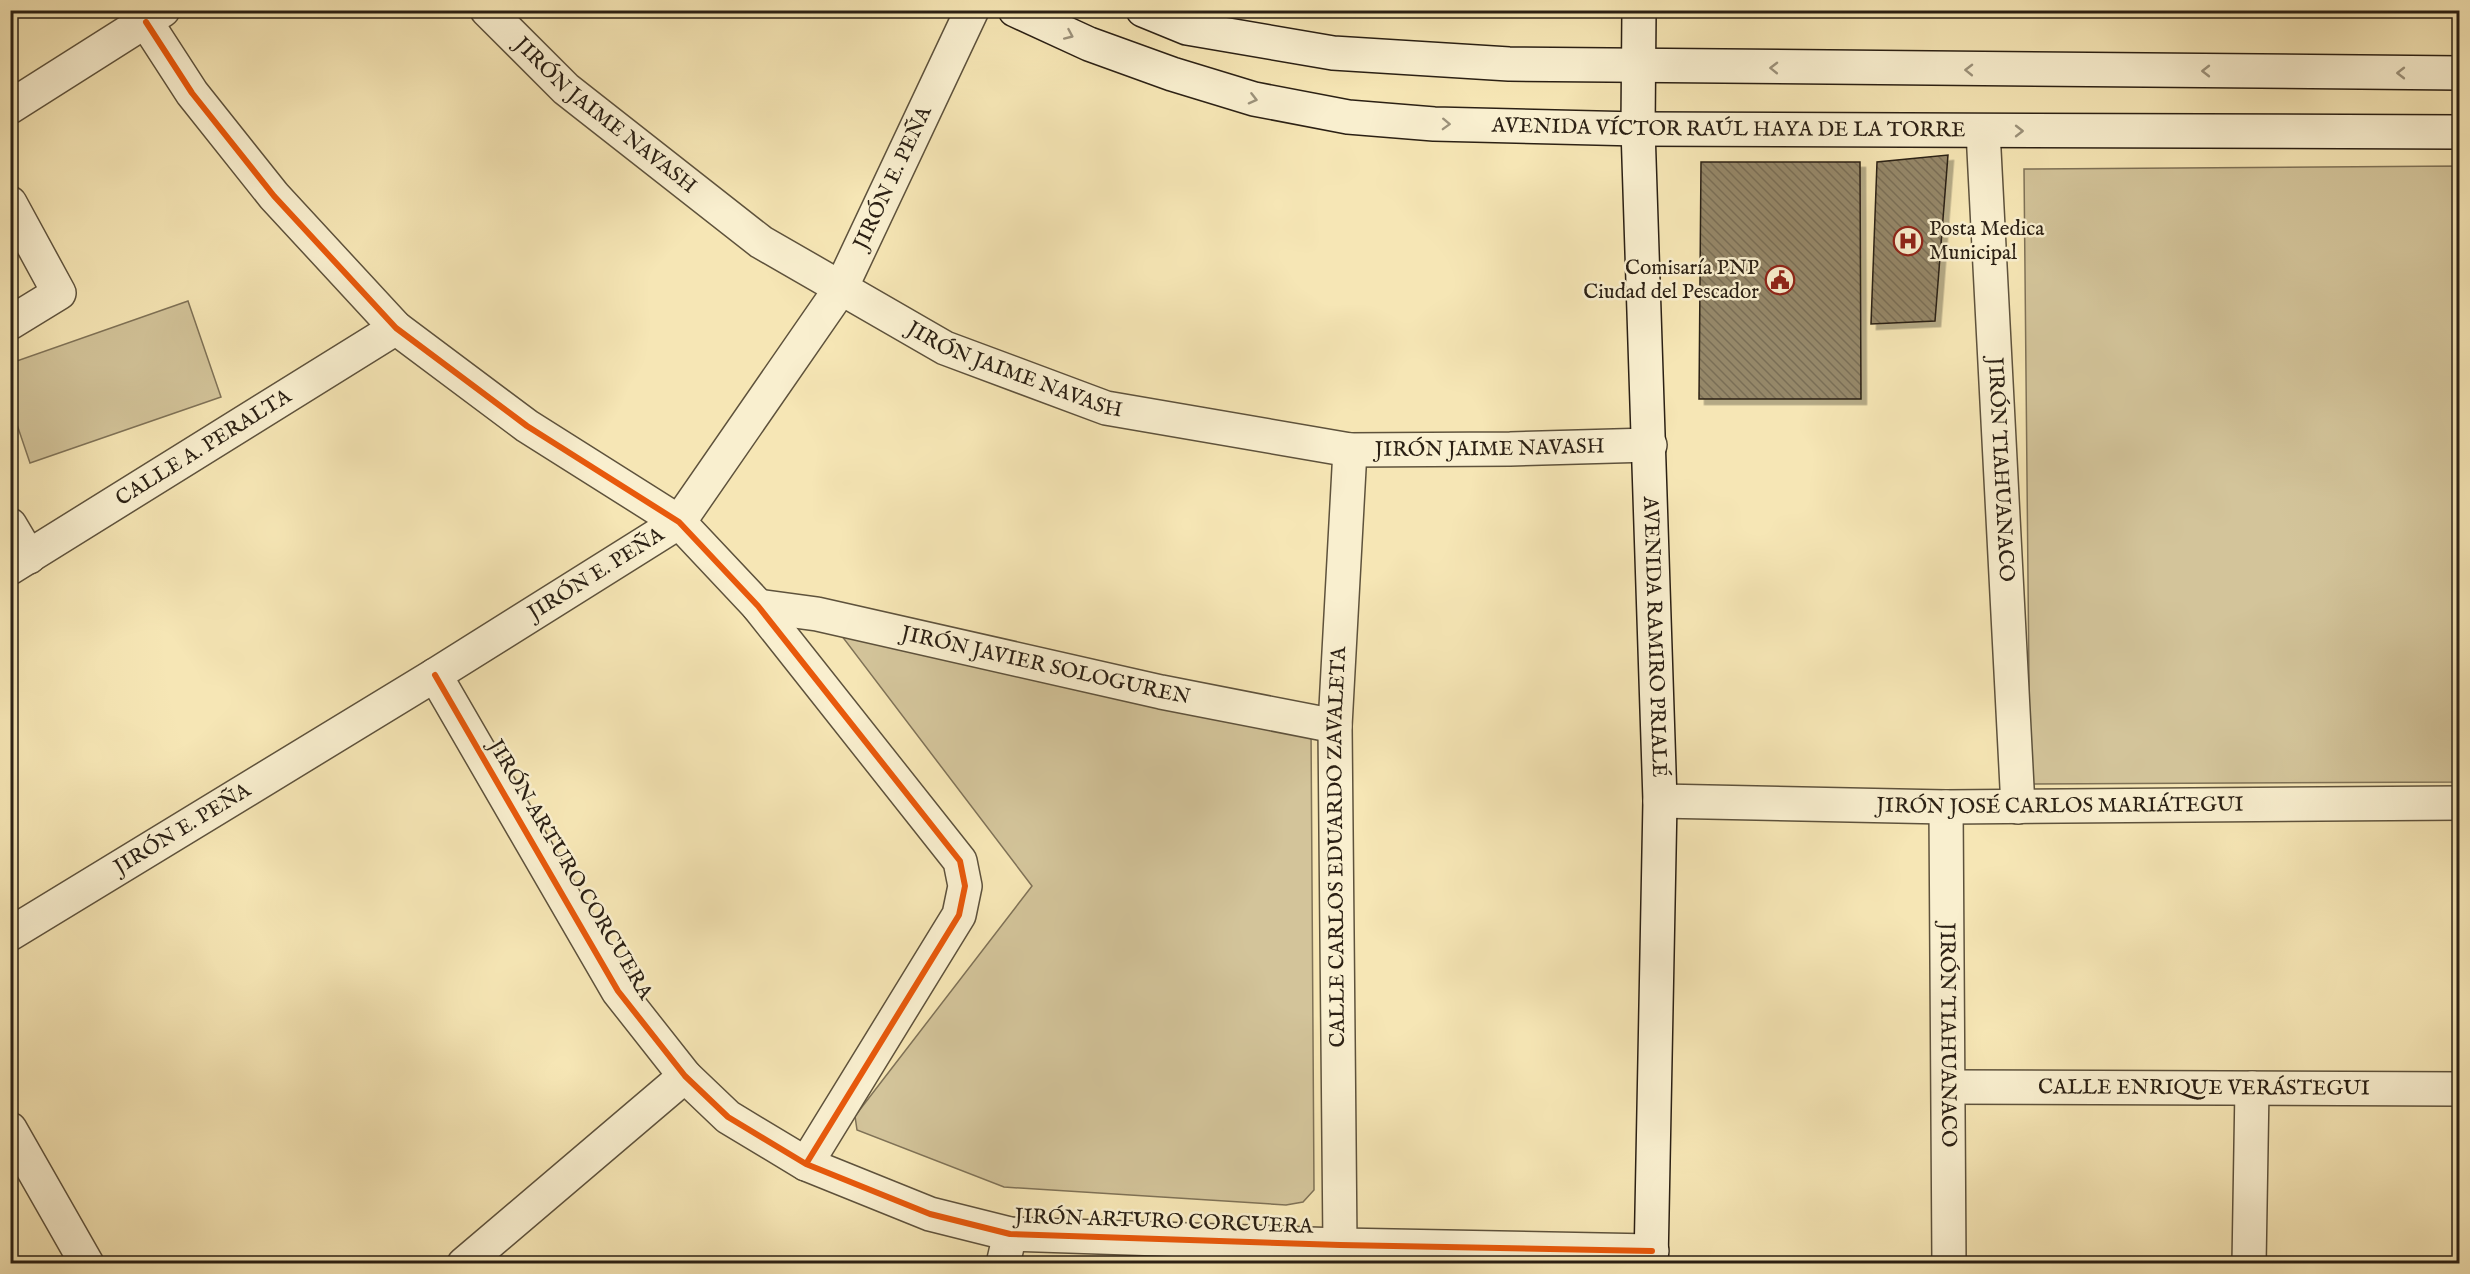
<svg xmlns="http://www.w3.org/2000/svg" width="2470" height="1274" viewBox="0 0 2470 1274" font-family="'IM FELL English',serif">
  <defs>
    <pattern id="building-back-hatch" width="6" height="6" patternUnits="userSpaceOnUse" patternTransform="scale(1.5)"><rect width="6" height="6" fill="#958768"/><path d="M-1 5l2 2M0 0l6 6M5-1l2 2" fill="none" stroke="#7a6e54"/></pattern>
    <filter id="shadow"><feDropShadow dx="5.5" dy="5.5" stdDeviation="0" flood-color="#0004"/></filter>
  </defs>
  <rect width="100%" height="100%" fill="#f6e6b5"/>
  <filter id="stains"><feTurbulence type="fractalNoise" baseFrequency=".00333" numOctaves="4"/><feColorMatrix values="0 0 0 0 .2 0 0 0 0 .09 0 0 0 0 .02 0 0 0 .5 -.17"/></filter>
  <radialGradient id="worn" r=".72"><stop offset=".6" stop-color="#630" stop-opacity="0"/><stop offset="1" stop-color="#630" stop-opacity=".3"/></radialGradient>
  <!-- green -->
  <path fill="#d3c49a" stroke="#7f7257" stroke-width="1.5" d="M2459 166V782L2030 784 2024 169Z
    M188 301 221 397 30 463 11 407V363Z
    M838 631 1311 727 1314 1190 1303 1202 1286 1205 1004 1187 857 1130 855 1116 1032 886Z"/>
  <!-- building -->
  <path fill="url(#building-back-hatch)" stroke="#2b2014" stroke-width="1.5" filter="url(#shadow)" d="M1948 155 1935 321 1871 324 1877 162Z
    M1701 162H1860L1861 399H1699Z"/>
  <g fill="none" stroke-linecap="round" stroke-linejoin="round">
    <!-- street casing -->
    <g stroke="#5e523c" stroke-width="36">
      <g id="street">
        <path id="s1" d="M487 10 566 89 761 242 945 348 1106 408 1350 450 1510 449 1650 445"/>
        <path d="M146 22 192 93 274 196 396 328 527 426 679 522 758 606 960 861 965 886 959 915 806 1164"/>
        <path d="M10 107 163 10"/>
        <path id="s2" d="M1983 131 2018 807"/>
        <path d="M10 203 59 293 10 323"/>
        <path d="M10 525 29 557"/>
        <path id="s3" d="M10 568 396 328"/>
        <path id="s4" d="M758 606 817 614 1161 692 1335 726"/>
        <path d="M435 675 618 991 685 1076 728 1117 806 1164 930 1214 1010 1234 1340 1245 1652 1251"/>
        <path id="s5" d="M1660 801 1946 807 2460 803"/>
        <path id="s6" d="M1946 807 1949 1264"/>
        <path id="s7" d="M10 934 435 675 679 522 841 288 972 10"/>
        <path id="s8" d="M1949 1087 2460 1089"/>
        <path d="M10 1129 87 1264"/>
        <path id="s9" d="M1340 1245 1335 726 1350 450"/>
        <path d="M464 1264 685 1076"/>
        <path d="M1003 1264 1010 1234"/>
        <path d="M2249 1264 2252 1088"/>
      </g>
    </g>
    <!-- secondary casing -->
    <g stroke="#2b2014" stroke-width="36">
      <g id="secondary">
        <path id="s10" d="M1015 10 1089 44 1172 74 1254 99 1348 117 1434 124 1638 129 2460 132"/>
        <path d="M1143 10 1187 28 1333 53 1509 64 2460 73"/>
        <path id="s11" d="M1639 10 1638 129 1660 801 1651 1264"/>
      </g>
    </g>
    <!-- street -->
    <use href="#street" stroke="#f9efcf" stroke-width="33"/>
    <!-- secondary -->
    <use href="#secondary" stroke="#f9efcf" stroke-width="33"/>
    <!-- cycleway casing -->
    <g stroke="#f9efcf" stroke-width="10">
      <path id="cycleway" d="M146 22 192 93 274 196 396 328 527 426 679 522 758 606 960 861 965 886 959 915 806 1164
        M435 675 618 991 685 1076 728 1117 806 1164 930 1214 1010 1234 1340 1245 1652 1251"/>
    </g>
    <!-- cycleway -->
    <use href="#cycleway" stroke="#e8590c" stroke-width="6"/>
  </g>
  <!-- one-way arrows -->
  <defs><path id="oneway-chevron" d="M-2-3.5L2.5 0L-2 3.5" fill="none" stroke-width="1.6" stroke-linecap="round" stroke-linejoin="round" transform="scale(1.5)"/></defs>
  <g stroke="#9c927b">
    <use href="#oneway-chevron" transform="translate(1069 35) rotate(24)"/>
    <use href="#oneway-chevron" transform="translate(1774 68) rotate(-179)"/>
    <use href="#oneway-chevron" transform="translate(1969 70) rotate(-179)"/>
    <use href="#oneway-chevron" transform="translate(2206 71) rotate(-180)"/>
    <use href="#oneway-chevron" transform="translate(2401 73) rotate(-180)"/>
    <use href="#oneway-chevron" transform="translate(1253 99) rotate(14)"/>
    <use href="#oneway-chevron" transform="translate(1446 124) rotate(2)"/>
    <use href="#oneway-chevron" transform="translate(2019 131)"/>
  </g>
  <!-- icons -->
  <defs>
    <g id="hospital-ring" transform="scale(1.5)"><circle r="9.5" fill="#f9efcf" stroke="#8f2418" stroke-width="1.5"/><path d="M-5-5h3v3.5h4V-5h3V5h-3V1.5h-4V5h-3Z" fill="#8f2418"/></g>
    <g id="civic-ring" transform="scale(1.5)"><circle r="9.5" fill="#f9efcf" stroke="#8f2418" stroke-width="1.5"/><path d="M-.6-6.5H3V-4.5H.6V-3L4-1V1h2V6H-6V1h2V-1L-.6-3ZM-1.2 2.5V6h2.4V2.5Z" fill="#8f2418"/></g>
  </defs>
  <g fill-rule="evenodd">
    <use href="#hospital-ring" x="1908" y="241"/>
    <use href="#civic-ring" x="1780" y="280"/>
  </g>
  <g text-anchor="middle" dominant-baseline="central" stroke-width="5" stroke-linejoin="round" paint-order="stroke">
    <!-- street labels -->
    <g font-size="21" fill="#2b2014" stroke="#f9efcf">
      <text stroke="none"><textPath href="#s1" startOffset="159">JIRÓN JAIME NAVASH</textPath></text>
      <text stroke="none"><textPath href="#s10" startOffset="732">AVENIDA VÍCTOR RAÚL HAYA DE LA TORRE</textPath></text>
      <text stroke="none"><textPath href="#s7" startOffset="1192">JIRÓN E. PEÑA</textPath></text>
      <text stroke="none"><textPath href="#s1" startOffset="645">JIRÓN JAIME NAVASH</textPath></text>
      <text stroke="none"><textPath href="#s1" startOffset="1131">JIRÓN JAIME NAVASH</textPath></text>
      <text stroke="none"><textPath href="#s3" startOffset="228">CALLE A. PERALTA</textPath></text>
      <text stroke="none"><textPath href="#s2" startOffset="339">JIRÓN TIAHUANACO</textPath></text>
      <text stroke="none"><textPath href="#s7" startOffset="688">JIRÓN E. PEÑA</textPath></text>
      <text stroke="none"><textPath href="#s11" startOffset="627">AVENIDA RAMIRO PRIALÉ</textPath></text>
      <text stroke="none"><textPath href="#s4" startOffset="294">JIRÓN JAVIER SOLOGUREN</textPath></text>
      <text stroke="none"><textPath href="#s5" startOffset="400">JIRÓN JOSÉ CARLOS MARIÁTEGUI</textPath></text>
      <text stroke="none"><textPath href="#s7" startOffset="202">JIRÓN E. PEÑA</textPath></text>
      <text stroke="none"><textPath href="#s9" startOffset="398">CALLE CARLOS EDUARDO ZAVALETA</textPath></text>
      <text transform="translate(570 870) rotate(59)">JIRÓN ARTURO CORCUERA</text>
      <text stroke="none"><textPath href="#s6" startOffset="228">JIRÓN TIAHUANACO</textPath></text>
      <text stroke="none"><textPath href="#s8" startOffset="255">CALLE ENRIQUE VERÁSTEGUI</textPath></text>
      <text transform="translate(1164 1222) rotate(2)">JIRÓN ARTURO CORCUERA</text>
    </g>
    <!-- poi labels -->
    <g font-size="21" fill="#2b2014" stroke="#f9efcf" text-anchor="start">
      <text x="1929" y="229">Posta Medica<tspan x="1929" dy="24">Municipal</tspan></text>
      <text x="1759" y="268" text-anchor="end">Comisaría PNP<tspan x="1759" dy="24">Ciudad del Pescador</tspan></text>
    </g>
  </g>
  <!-- margin -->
  <rect width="2470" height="1274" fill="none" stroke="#f6e6b5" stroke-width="36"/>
  <rect x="12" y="12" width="2446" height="1250" fill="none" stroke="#2b2014" stroke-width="3"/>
  <rect x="18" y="18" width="2434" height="1238" fill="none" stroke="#2b2014" stroke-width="1.5"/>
  <rect width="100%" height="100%" filter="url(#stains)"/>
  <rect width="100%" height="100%" fill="url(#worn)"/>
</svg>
